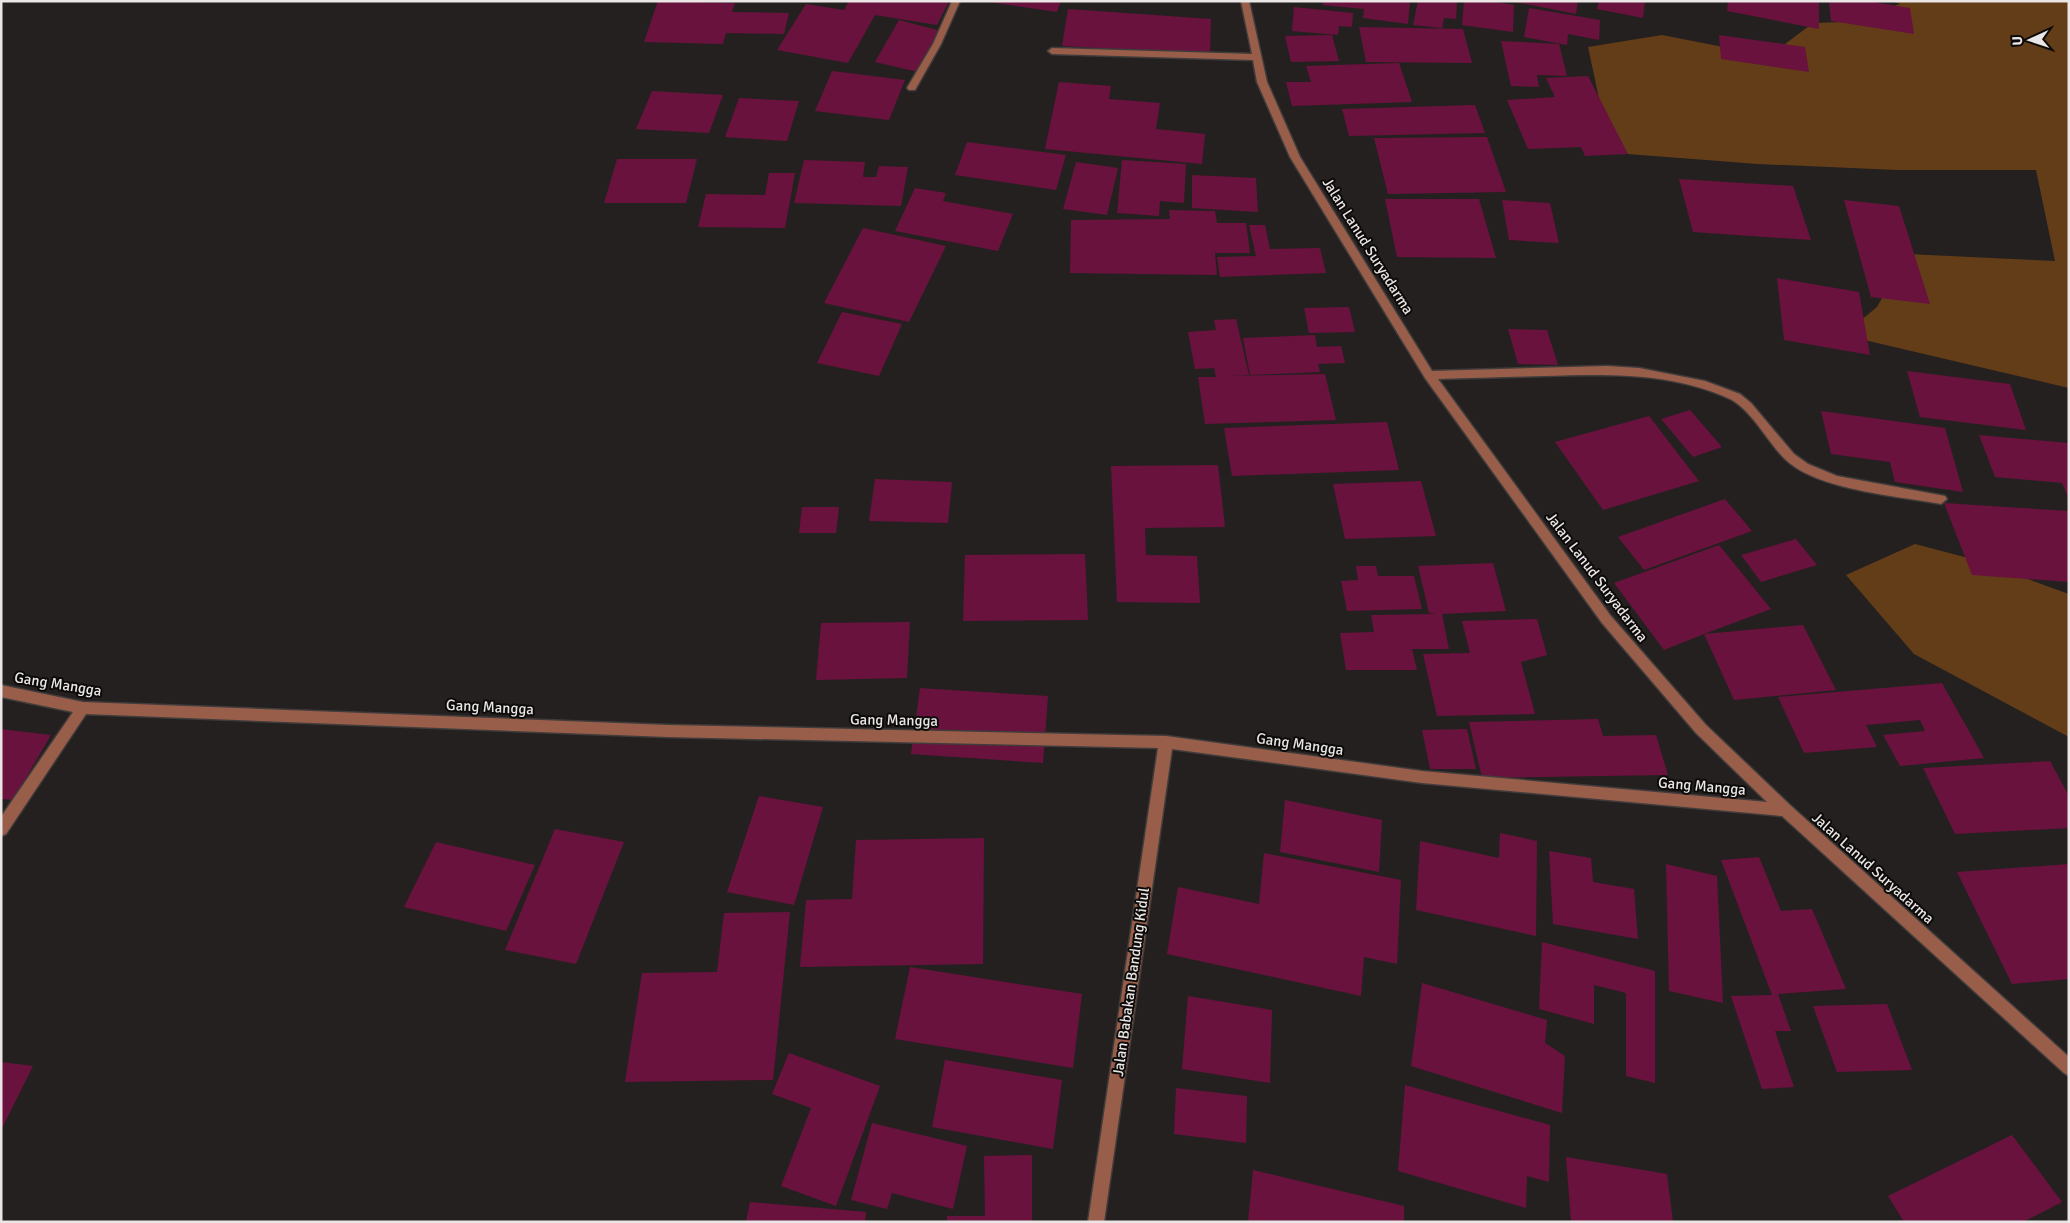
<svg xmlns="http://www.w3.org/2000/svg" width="2070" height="1223" viewBox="0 0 2070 1223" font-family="Signika,sans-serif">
  <rect width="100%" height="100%" fill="#252020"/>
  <!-- green -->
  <path fill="#633d17" d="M1892 1H2069V388L1843 335 1877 307 1907 254 2055 261 2036 170H1897L1758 164 1628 154 1610 150 1588 47 1662 35 1769 56 1813 23 1844 22 1900 4Z
    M1915 544 1972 559 2069 594V737L1914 654 1846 575Z"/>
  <!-- building -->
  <path fill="#69123d" d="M658 1 735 3 732 12 789 13 784 34 726 33 723 44 644 42Z
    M849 1H949L937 25 875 15 848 63 777 50 806 4 844 10Z
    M983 1H1061L1057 12Z
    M1323 1H1410L1408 24 1363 18 1364 9 1323 5Z
    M1418 1H1457L1456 19 1444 18 1442 28 1413 25Z
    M1464 1H1490L1514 5 1513 32 1462 25Z
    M1511 1H1578L1576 14Z
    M1599 1H1645L1643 18 1597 9Z
    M1728 1H1819V29L1727 11Z
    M1829 1H1867L1910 8 1914 34 1831 21Z
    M1294 7 1353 13 1352 27 1339 26 1338 35 1292 31Z
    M1529 8 1600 20 1599 40 1568 34 1567 45 1524 37Z
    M1068 9 1211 19 1210 54 1062 46Z
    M899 20 941 31 918 72 875 62Z
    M1359 27 1463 29 1472 63 1366 62Z
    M1332 35 1339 61 1291 62 1285 36Z
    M1719 35 1805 47 1809 72 1721 59Z
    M1501 41 1559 44 1567 76 1537 75 1539 87 1511 86Z
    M1399 63 1412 102 1292 106 1286 82H1311L1306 66Z
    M832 71 905 80 889 120 815 111Z
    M1588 76 1628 154 1585 156 1581 147 1528 149 1507 100 1555 97 1546 78Z
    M1059 82 1111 86 1109 99 1160 103 1156 129 1205 134 1202 164 1045 149Z
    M652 91 723 95 709 133 636 129Z
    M739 98 799 101 787 141 725 137Z
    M1475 105 1485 133 1349 136 1342 109Z
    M1487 137 1506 192 1388 194 1374 138Z
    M967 142 1066 155 1056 190 955 175Z
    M617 159H697L686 203H604Z
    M804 160 865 162 863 177H876L879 166 908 167 901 206 794 203Z
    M1122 160 1186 164 1184 203 1160 201 1159 216 1117 213Z
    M1076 162 1118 168 1107 215 1063 209Z
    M769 173H795L785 228 698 227 706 194 765 195Z
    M1192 175 1256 178 1258 212 1192 208Z
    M1679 179 1793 186 1811 240 1693 232Z
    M915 188 946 193 943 201 1013 214 998 251 895 231Z
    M1385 199H1479L1496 258 1397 257Z
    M1502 200 1550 203 1559 243 1509 240Z
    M1844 200 1899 206 1930 304 1871 297Z
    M1169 210 1215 211 1217 223H1246L1250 253H1215L1217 275 1070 273 1071 220 1170 219Z
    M1249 225H1265L1270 249 1320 248 1326 273 1220 277 1217 257 1256 256Z
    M863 228 946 246 909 322 824 303Z
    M1777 278 1859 292 1870 355 1784 340Z
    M1349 307 1355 332 1309 333 1304 308Z
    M842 312 902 324 879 376 817 363Z
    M1236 319 1249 375 1229 376 1325 374 1336 420 1205 424 1198 377H1216L1214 368 1195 369 1188 332 1216 330 1214 320Z
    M1508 329 1547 330 1558 365 1518 364Z
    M1315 335 1317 347 1341 346 1345 363 1318 364 1320 372 1250 375 1243 338Z
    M1907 371 2010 384 2026 430 1920 417Z
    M1690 410 1722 447 1693 457 1661 419Z
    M1821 411 1945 428 1963 492 1895 482 1890 462 1831 454Z
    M1649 416 1699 481 1603 510 1555 442Z
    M1387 422 1399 470 1232 476 1224 428Z
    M1979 435 2069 443V499L2062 483 1995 477Z
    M1218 465 1225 527 1145 528 1146 555 1197 556 1200 603 1117 602 1111 466Z
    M875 479 952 482 948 523 869 521Z
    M1421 481 1436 536 1345 539 1333 484Z
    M1725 499 1752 531 1644 570 1618 537Z
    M1944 503 2069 511V582L1972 575Z
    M802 507H839L836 533H799Z
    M1796 539 1817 565 1761 582 1741 555Z
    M1719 545 1771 609 1704 634 1803 625 1836 690 1734 700 1704 634 1664 650 1614 583Z
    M1085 554 1088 620 963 621 965 555Z
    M1493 563 1506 611 1442 614 1449 649H1412L1417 670H1346L1340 633 1374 632 1371 615 1436 614 1429 613 1418 566Z
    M1356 566H1376L1378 576H1414L1422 609 1347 611 1341 581 1358 580Z
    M1537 619 1547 655 1521 662 1535 714 1437 716 1423 654 1470 653 1462 621Z
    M910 622 907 678 816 680 821 623Z
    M1942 683 1984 758 1900 766 1883 735 1925 731 1920 720 1866 725 1877 747 1804 753 1778 697Z
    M920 688 1048 696 1043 763 911 754Z
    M1598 719 1603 736 1656 735 1668 775 1482 778 1469 722Z
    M1 729 51 735 13 800 1 799Z
    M1467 729 1476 769H1430L1422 730Z
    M2050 761 2069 796V828L1955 834 1923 768Z
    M759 796 823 807 794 905 727 892Z
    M1285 800 1382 820 1379 872 1280 852Z
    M555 829 624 842 576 964 505 950Z
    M1500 833 1537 841 1536 936 1416 910 1420 841 1499 858Z
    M984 838 983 964 800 967 806 900 852 899 856 840Z
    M436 842 535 865 506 931 404 907Z
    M1549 851 1591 858 1593 882 1634 889 1638 939 1553 924Z
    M1264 853 1401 880 1397 964 1364 957 1361 996 1167 954 1178 887 1259 904Z
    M1759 857 1781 911 1812 909 1846 989 1778 994 1791 1031H1775L1794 1087 1762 1089 1731 996 1772 995 1721 860Z
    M1666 864 1717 876 1723 1003 1669 991Z
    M2069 864V979L2012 984 1957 872Z
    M790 912 773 1080 625 1082 642 973 717 972 724 913Z
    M1542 942 1655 971V1083L1626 1076V993L1594 985V1024L1539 1009Z
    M910 967 1082 994 1073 1068 895 1039Z
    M1422 983 1547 1020 1545 1043 1565 1056 1562 1113 1411 1066Z
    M1188 996 1272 1010 1270 1083 1182 1069Z
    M1887 1004 1912 1070 1837 1072 1813 1006Z
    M789 1053 880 1086 836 1206 781 1186 811 1108 772 1094Z
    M945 1060 1062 1080 1053 1149 932 1127Z
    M1 1062 33 1066 1 1130Z
    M1405 1085 1550 1125 1549 1182 1527 1176 1526 1208 1398 1171Z
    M1176 1088 1247 1096 1246 1143 1174 1134Z
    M872 1123 967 1146 953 1209 892 1193 887 1209 851 1200Z
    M2012 1135 2062 1202 2023 1222H1904L1888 1196Z
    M1032 1155V1222H947V1216H985L984 1156Z
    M1566 1157 1667 1174 1673 1222H1571Z
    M1253 1170 1404 1206V1222H1248Z
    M750 1202 866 1212 865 1222H746Z"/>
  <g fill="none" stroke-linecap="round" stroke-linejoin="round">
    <!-- minor casing -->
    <g stroke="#413c3c" stroke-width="3">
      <path id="minor" d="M952 1H960L941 44 915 90H909L907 88 933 44Z
        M1241 1H1249L1267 82 1300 157 1432 371 1607 366 1639 368 1705 381 1740 394 1751 403 1794 454 1808 464 1837 476 1945 496 1947 499 1941 504C1898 496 1818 490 1786 460 1768 443 1752 410 1730 399 1672 372 1606 374 1544 376 1509 377 1473 378 1438 379L1610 615 1706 725 1790 805 2069 1057V1076L2064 1073 1782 816 1422 783 1172 749 1104 1222H1088L1158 748 668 737 86 714 6 834 1 836V817L73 712 1 697V685L83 702 668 725 1166 736 1422 771 1767 802 1696 733 1602 623 1425 378 1290 157 1257 82 1253 60 1052 54 1048 51 1052 48 1252 54Z"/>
    </g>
    <!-- minor -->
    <use href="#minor" fill="#985e49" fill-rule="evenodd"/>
  </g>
  <g text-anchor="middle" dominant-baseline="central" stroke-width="4" stroke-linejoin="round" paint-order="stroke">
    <!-- street labels -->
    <g font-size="15" fill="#eae6e6" stroke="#0d0a0a">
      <text transform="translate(1368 246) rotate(58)">Jalan Lanud Suryadarma</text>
      <text transform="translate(1597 577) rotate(53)">Jalan Lanud Suryadarma</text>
      <text transform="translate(58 684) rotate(9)">Gang Mangga</text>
      <text transform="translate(490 707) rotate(3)">Gang Mangga</text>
      <text transform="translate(894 720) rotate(1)">Gang Mangga</text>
      <text transform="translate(1300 744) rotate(8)">Gang Mangga</text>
      <text transform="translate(1702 786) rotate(5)">Gang Mangga</text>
      <text transform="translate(1873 868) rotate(42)">Jalan Lanud Suryadarma</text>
      <text transform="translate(1131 982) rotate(-82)">Jalan Babakan Bandung Kidul</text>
    </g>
  </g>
  <!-- border -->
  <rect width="2070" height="1223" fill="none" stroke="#eae6e6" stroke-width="5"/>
  <!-- north arrow -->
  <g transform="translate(2030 40) rotate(267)" stroke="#0d0a0a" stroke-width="4" paint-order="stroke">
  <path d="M0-4L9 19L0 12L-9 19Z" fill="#eae6e6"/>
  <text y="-8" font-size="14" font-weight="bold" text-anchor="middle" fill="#eae6e6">U</text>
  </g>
</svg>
